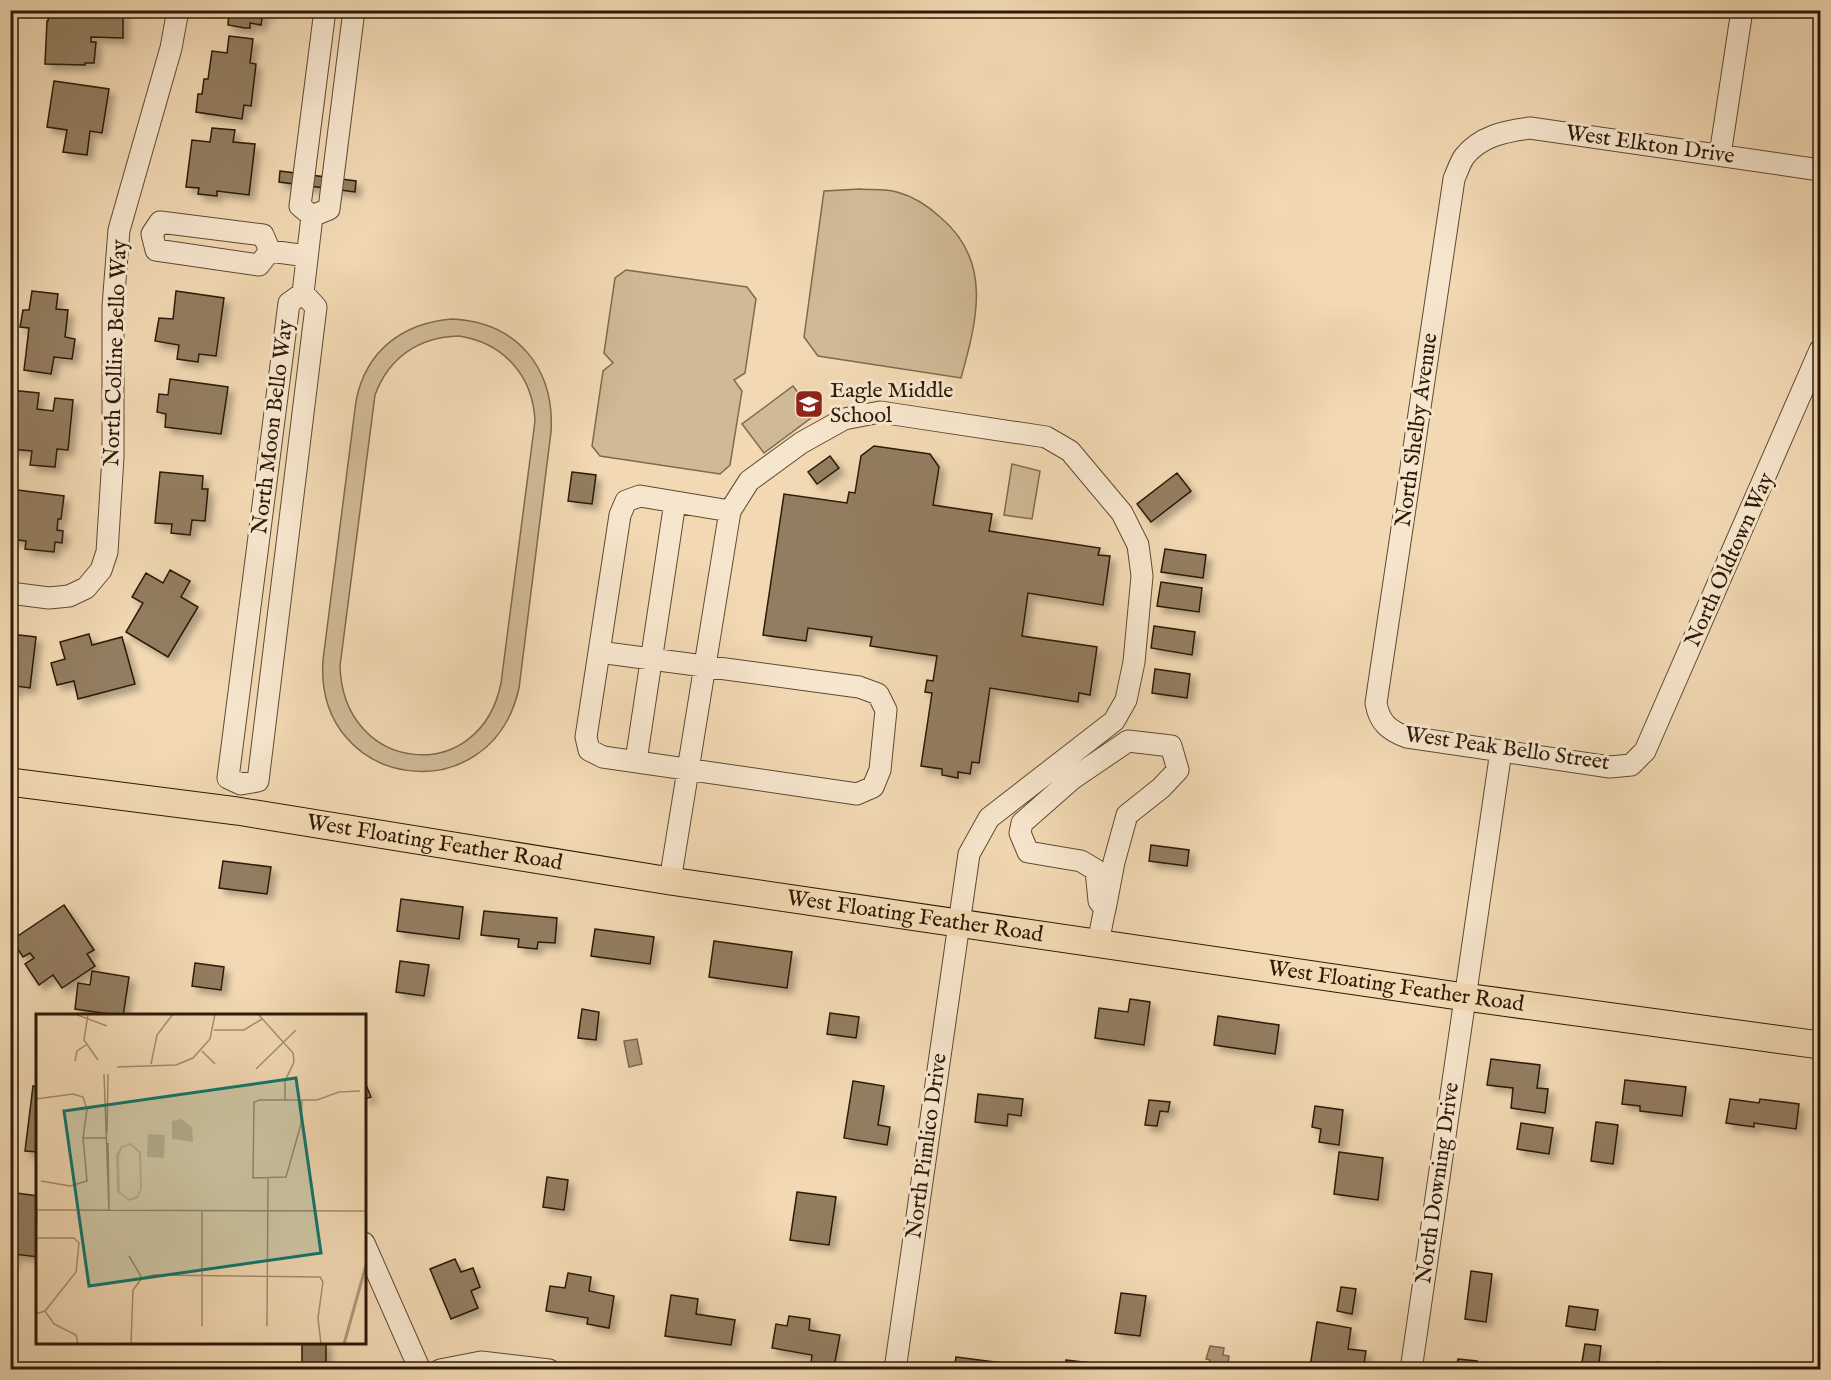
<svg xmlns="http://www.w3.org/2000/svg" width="1831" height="1380" viewBox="0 0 1831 1380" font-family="'IM FELL English',serif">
  <defs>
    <filter id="shadow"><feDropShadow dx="5.5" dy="5.5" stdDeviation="3" flood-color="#0004"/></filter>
  </defs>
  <rect width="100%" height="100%" fill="#f2d9b3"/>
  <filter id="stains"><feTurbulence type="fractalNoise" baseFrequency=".00333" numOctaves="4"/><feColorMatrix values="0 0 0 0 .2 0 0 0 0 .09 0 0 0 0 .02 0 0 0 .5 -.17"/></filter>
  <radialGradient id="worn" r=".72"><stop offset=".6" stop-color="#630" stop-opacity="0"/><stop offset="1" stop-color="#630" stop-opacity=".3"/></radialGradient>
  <!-- green -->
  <path fill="#d0b996" stroke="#7e6a4e" stroke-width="1.5" fill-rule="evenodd" d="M860 189C872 190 886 189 897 192 912 196 928 206 940 217 993 261 977 320 961 378L818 356 804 337 824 191Z
    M626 270 747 287 756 299 745 373 734 380 742 391 730 465 720 474 600 456 592 446 603 371 613 363 604 353 615 278Z
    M452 319C517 322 555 368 551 432L519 688C491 815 314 790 323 660L356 401C366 350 403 323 452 319ZM459 336C504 343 533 376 535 421L501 683C480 788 343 774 340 666L375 395C389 357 419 337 459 336Z
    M793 386 815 415 764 453 742 424Z
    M1012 464 1040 471 1032 519 1004 515Z"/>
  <!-- water -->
  <path fill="#af9879" stroke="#7b664b" stroke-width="1.5" d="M637 1039 642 1064 629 1067 624 1041Z
    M1210 1346 1224 1348 1223 1355 1229 1356 1228 1364 1222 1363 1221 1369H1205V1367H1209L1210 1360 1206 1359Z"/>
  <!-- building -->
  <path fill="#937d60" stroke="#2c1a07" stroke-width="1.5" filter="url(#shadow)" d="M49 10H123V38L91 37V42H96L94 63H85V65L45 64 47 21H48Z
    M229 10H270V13L263 12 261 25 250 23V28H245L228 25Z
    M229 36 253 39 250 63 256 64 251 106 244 105 242 119 196 112 198 94H202L204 79H208L212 51 227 53Z
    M54 81 109 89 102 133 90 131 87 155 63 152 67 130 47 127Z
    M212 128 235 130 233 142 255 144 249 195 217 191V196L198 194 199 188 186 187 192 140 210 142Z
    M280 171 356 181 355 192 279 182Z
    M32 291 58 294 56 309 68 310 65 337 75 339 72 359 54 357 51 374 24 370 29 328 20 327 23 310H29Z
    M176 291 224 298 216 356 199 354 198 362 177 359 179 345 155 341 159 318 173 319Z
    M170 379 228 387 221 434 165 427 166 414 157 412 159 394 168 395Z
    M10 390 39 393 37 409 53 411 55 398 73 400 68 450 57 449 55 467 30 465 32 451 10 449Z
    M874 446 930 454 939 467 933 505 992 514 989 531 1100 548 1098 555 1110 556 1103 605 1028 593 1022 636 1097 647 1090 695 1079 693 1078 702 990 688 979 763 972 762 970 774 958 772V778L942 775V769L921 766 932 693 925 692 927 680 933 681 937 656 870 646 872 637 808 628 806 641 763 635 784 494 847 503 849 492 855 493 861 456Z
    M830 456 839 468 817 484 808 472Z
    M160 472 203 476 202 489H208L205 521 192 520 190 535 171 533 172 524 155 523Z
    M572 472 596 475 592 504 568 501Z
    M1177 473 1191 491 1151 522 1137 504Z
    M10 489 64 496 61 519H58L57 530 63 531 62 543 55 542 54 552 25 549 26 541 10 539Z
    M1165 549 1206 555 1203 578 1161 572Z
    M170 570 190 581 181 597 198 607 168 657 126 632 143 603 132 597 146 573 163 583Z
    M1161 582 1202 588 1199 612 1157 606Z
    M1154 626 1195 632 1192 655 1151 648Z
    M10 634 36 637 30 688 16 686V692L10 691Z
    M89 634 92 645 122 637 135 684 78 699 74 681 57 685 51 663 65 659 60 642Z
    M1155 669 1190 674 1187 698 1152 693Z
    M1151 845 1189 850 1187 866 1149 861Z
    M223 861 271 867 267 894 219 888Z
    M401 899 463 907 459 939 397 931Z
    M64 905 94 950 87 954 95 966 62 988 53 975 39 985 25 964 34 958 30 953 23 957 12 940Z
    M484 911 557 918 555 943 538 942 537 949 518 947 519 939 481 935Z
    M595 929 654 937 650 964 591 956Z
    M714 941 792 952 787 988 709 977Z
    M400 961 429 965 424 996 396 992Z
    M195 963 224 967 221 990 192 986Z
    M92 971 129 977 123 1016 75 1009 78 983 90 985Z
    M1130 999 1150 1002 1144 1045 1095 1038 1099 1008 1128 1012Z
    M582 1009 599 1012 596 1040 578 1038Z
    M830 1013 859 1017 856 1038 827 1034Z
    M1218 1016 1279 1025 1275 1054 1214 1045Z
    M1491 1059 1540 1065 1537 1088 1548 1089 1545 1113 1511 1108 1513 1088 1487 1085Z
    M364 1080 371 1097 364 1099Z
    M1625 1080 1686 1087 1682 1116 1640 1111V1106L1622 1104Z
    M853 1081 884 1086 878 1125 890 1127 887 1145 844 1138Z
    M33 1086 38 1087V1152L25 1151Z
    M978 1094 1023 1099 1021 1116 1008 1114 1007 1126 975 1122Z
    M1730 1099 1759 1103 1760 1099 1799 1104 1796 1129 1754 1123V1127L1726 1123Z
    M1149 1100 1170 1102 1168 1112 1160 1111 1157 1126 1145 1125Z
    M1315 1106 1343 1110 1339 1145 1319 1142 1321 1129 1312 1127Z
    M1596 1122 1618 1125 1613 1164 1591 1161Z
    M1521 1123 1553 1128 1549 1154 1517 1149Z
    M1339 1152 1383 1158 1378 1200 1334 1194Z
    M547 1177 568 1180 564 1210 543 1207Z
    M797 1192 836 1197 829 1245 790 1240Z
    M16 1193 38 1196V1257L14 1254 13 1264H10V1203L15 1204Z
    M455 1259 461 1272 473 1268 480 1287 471 1291 478 1308 451 1319 430 1269Z
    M1471 1271 1492 1274 1486 1322 1465 1319Z
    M568 1273 591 1277 589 1291 614 1296 609 1328 587 1324 588 1318 546 1311 550 1286 565 1288Z
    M1341 1287 1356 1289 1352 1314 1337 1311Z
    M1121 1293 1146 1296 1140 1336 1115 1333Z
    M671 1295 698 1299 696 1314 735 1320 731 1345 665 1336Z
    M1569 1306 1598 1310 1595 1330 1566 1326Z
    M789 1316 810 1319 809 1330 840 1335 834 1367 811 1363 812 1355 772 1348 776 1324 787 1326Z
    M1317 1322 1351 1328 1348 1349 1366 1351 1363 1370H1327L1310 1367Z
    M302 1342H326V1370H302Z
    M1585 1344 1601 1346 1598 1370 1581 1368Z
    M956 1357 1010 1364 1009 1370H954Z
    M1458 1359 1477 1361 1476 1370H1456Z
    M1066 1360 1115 1366V1370H1065Z
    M1656 1362 1675 1365V1370H1655Z"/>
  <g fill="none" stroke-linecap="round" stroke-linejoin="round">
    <!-- minor casing -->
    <g stroke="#5e4a32" stroke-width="23">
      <path id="minor" d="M1720 155 1742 10
        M1820 170 1530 128C1506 131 1480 136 1464 157 1460 163 1457 172 1454 179L1376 703C1379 722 1389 731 1407 737L1610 767 1631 765 1645 751 1820 350
        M312 216 329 209 354 10
        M312 216 300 206 325 10
        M160 222 263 235 270 251 259 265 156 250 152 234Z
        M270 251 307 256
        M303 293 316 307 258 781 241 784 228 778 289 303Z
        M303 293 312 216
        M10 593 49 598 69 596 86 588 101 570 107 552 113 457V306L119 230 171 48 178 10
        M599 652 859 687 878 694 886 710 880 770 873 787 857 794 603 757 589 750 586 737 620 515 626 501 640 496 730 511
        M636 761 675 502
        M670 881 730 511 749 481 801 443 844 419 880 412 1046 437 1070 451 1122 513 1138 545 1142 576 1134 662 1126 700 1114 721 989 818 969 854 895 1370
        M1098 943 1104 913 1105 909 1114 862 1127 815 1161 788 1178 770 1171 746 1128 741 1072 779 1022 823 1020 833 1028 852 1081 861 1096 870 1099 901 1105 909
        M364 1243 420 1370
        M440 1370 481 1362 549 1370
        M1411 1370 1501 751"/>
    </g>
    <!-- major casing -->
    <g stroke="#2c1a07" stroke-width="29">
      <g id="major">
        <path id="s1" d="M10 782 237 811 670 881 1465 997 1820 1045"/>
      </g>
    </g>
    <!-- minor -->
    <use href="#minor" stroke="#f7e6ce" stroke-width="21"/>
    <!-- major -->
    <use href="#major" stroke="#f2d9b3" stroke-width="27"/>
  </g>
  <!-- icons -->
  <defs>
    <g id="school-square" transform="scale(1.5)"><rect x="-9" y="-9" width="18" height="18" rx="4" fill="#8f2418" stroke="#f7e6ce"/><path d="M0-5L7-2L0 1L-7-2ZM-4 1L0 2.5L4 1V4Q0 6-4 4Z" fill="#fff"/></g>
  </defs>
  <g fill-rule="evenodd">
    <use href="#school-square" x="809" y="404"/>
  </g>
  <g text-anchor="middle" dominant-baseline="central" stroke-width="6" stroke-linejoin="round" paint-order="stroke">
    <!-- street labels -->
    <g font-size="22" fill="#2c1a07" stroke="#f7e6ce">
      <text transform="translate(1650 145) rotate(8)">West Elkton Drive</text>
      <text transform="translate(116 353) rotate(-88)">North Colline Bello Way</text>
      <text transform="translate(273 427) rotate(-83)">North Moon Bello Way</text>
      <text transform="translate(1417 430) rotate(-82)">North Shelby Avenue</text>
      <text transform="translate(1730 560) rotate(-66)">North Oldtown Way</text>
      <text transform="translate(1507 749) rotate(8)">West Peak Bello Street</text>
      <text stroke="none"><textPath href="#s1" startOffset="429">West Floating Feather Road</textPath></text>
      <text stroke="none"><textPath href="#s1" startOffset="915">West Floating Feather Road</textPath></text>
      <text stroke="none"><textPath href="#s1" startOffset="1401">West Floating Feather Road</textPath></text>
      <text transform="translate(927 1146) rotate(-82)">North Pimlico Drive</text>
      <text transform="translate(1438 1183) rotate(-82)">North Downing Drive</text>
    </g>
    <!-- poi labels -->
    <g font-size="22" fill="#2c1a07" stroke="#f7e6ce" text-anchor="start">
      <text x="830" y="391">Eagle Middle<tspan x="830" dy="25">School</tspan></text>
    </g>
  </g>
  <!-- overview -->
  <g transform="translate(36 1014)">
    <rect width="330" height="330" fill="#f2d9b3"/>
    <path d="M145 105 156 113 157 128 136 125V107ZM112 120 129 121 128 144 111 143ZM95 129 105 138 106 175 102 184 93 187 81 178 80 141 85 132ZM94 131 103 139 104 175 101 182 93 185 84 178 83 142 86 134Z" fill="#d0b996" fill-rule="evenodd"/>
    <path fill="none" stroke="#af9879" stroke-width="3" d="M308 330 330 251"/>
    <path fill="none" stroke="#a38d6e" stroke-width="1.5" d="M39 0 71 12M52 0 48 26 62 46M222 0 257 39 258 48 249 67V86M178 16H208L226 5M166 37 179 50M39 47 41 37 50 31M115 50 121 21 137 0M81 53 140 51 157 44 174 25 179 0M220 55 260 16M68 60 73 196M0 85 37 80 47 83 51 95 47 124 51 167 34 172 5 167M266 86 265 110 250 163 217 164 218 88 224 86H281L303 78 324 77M71 119 72 60M47 124H71M72 129 73 192M0 196 330 197M0 220 1 196M0 224H38L43 229 40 258 9 297M93 242 106 264M0 300 9 297 18 310 40 321 42 330M166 312V197M231 312 232 165M95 330 97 276 106 264 118 261 284 263 287 268 282 304 285 330"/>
    <path fill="#0f766e" fill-opacity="0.15" stroke="#0f766e" stroke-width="3" d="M260 64 285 239 53 272 28 97Z"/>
    <rect width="330" height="330" fill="none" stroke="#2c1a07" stroke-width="3"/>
  </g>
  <!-- margin -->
  <rect width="1831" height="1380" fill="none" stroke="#f2d9b3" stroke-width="36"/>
  <rect x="12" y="12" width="1807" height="1356" fill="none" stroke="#2c1a07" stroke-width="3"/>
  <rect x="18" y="18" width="1795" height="1344" fill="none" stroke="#2c1a07" stroke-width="1.5"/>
  <rect width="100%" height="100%" filter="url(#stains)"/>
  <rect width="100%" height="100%" fill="url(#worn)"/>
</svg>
